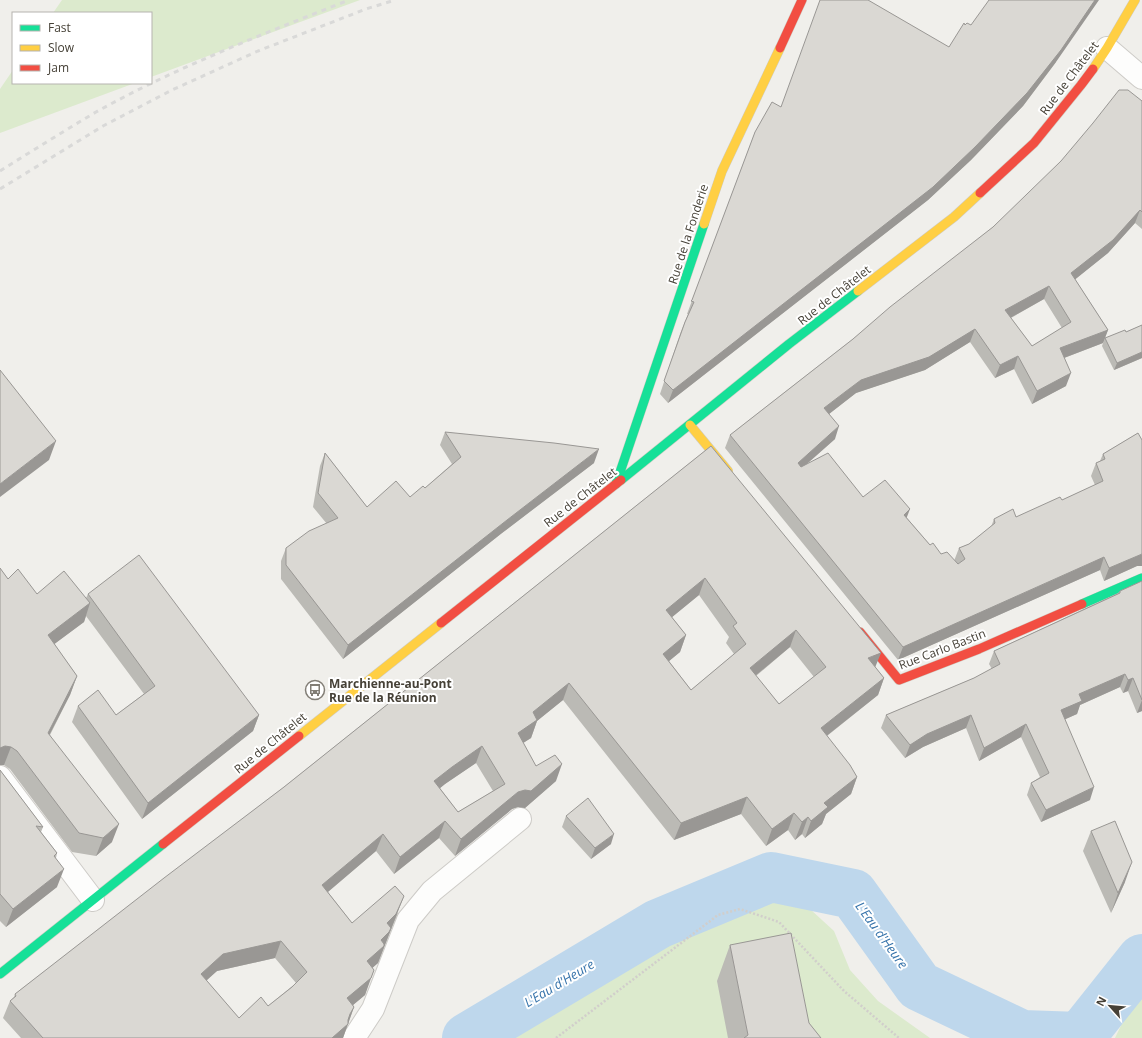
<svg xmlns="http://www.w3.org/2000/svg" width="1142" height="1038" viewBox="0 0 1142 1038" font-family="'Open Sans',sans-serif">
  <rect width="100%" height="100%" fill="#f0efeb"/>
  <!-- green -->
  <path fill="#dceacd" d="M62 0H360L151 77V13H53Z
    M13 70V83H135L0 133V89Z
    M767 896 810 909 834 931 850 970 878 1001 930 1038H515L629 958 711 909Z
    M1142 990V1038H1115L1135 996Z"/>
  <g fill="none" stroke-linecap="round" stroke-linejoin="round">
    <!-- river -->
    <path stroke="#bed7ec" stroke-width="50" d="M467 1038 658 924 771 877 853 894 919 986 1022 1035 1080 1037 1142 959"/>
    <!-- street casing -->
    <g stroke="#cdcbc7" stroke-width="24">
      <path id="street" d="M1107 48 1142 78
        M0 777 93 900
        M354 1038 373 1009 408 920 432 891 520 819"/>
    </g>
    <!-- fast casing -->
    <g stroke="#cfccc2" stroke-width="10">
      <path id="fast" d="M621 480 789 344 858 291
        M616 484 704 224
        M1082 604 1142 578
        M0 974 163 844"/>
    </g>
    <!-- slow casing -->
    <g stroke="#cfccc2" stroke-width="10">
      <path id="slow" d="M1093 69 1107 48 1135 0
        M704 224 722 171 780 48
        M858 291 954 217 980 193
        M690 425 728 471
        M299 736 441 623"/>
    </g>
    <!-- jam casing -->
    <g stroke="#cfccc2" stroke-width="10">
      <path id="jam" d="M780 48 802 0
        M980 193 1034 143 1081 85 1093 69
        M441 623 621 480
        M860 632 899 680 979 649 1082 604
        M163 844 299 736"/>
    </g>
    <!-- path -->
    <path stroke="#d1cecb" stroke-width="2.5" stroke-dasharray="2 2" stroke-linecap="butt" d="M556 1038 718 915 740 909 779 922 844 991 899 1038"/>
    <!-- street -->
    <use href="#street" stroke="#fdfdfc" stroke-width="22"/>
    <!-- fast -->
    <use href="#fast" stroke="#16e098" stroke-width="9"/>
    <!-- slow -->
    <use href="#slow" stroke="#ffcf43" stroke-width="9"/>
    <!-- jam -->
    <use href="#jam" stroke="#f24e42" stroke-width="9"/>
    <!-- rail -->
    <path stroke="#d9d9d8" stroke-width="3" stroke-dasharray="5 5" stroke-linecap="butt" d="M0 171C32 151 64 131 96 112 177 67 263 34 349 0
      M0 189 103 126 172 90 258 51 366 9 395 0"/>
  </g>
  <!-- wall -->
  <path fill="#bbbab5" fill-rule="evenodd" d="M965 25H971L1056 62 1023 106 971 160 928 200 668 403 660 394 680 334 688 314H687L755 132 781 107 949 47Z
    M1142 101V229L1135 223 1108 253 1075 279 1108 330 1103 343 1064 358 1066 386 1032 404 1014 369 995 378 970 342 925 370 856 393 829 414 835 439 807 464 863 497 907 518 930 545 941 554 954 561 959 548 969 544 991 527 994 519 1016 517 1062 500 1095 485 1091 476 1096 463 1100 461 1103 454 1138 433 1137 566 1104 581 1100 570 898 660 725 448 730 435 853 339 993 227ZM1044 299 1062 328 1032 346 1011 318Z
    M1142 325V358L1114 370 1102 346 1105 338 1126 332Z
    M445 432 594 463 502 533 343 659 281 579V561L286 548 327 524 313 507 320 466 325 453 367 507 410 497 425 488 452 464 440 445Z
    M711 446 875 667 884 678 878 695 827 736 857 777 851 794 826 814 822 824 805 838 802 834 795 840 788 830 766 846 741 814 674 840 563 700 537 721 531 738 523 743 536 766 556 781 525 808 518 807 512 809 455 856 439 838 394 874 376 851 328 892 352 923 398 913 390 932 378 963 373 967 365 995 353 1005 354 1007 343 1038H21L3 1018 10 1001 14 997 15 994 284 787ZM699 595 729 637 726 643 734 654 691 690 669 661 680 652 686 635 672 617ZM790 647 814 677 779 704 756 676ZM476 763 493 791 458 812 440 788 445 784ZM275 958 296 983 268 1006 239 1018 206 980 217 971Z
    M0 568 8 579 37 594 86 598 88 594 259 715 253 731 142 819 72 722 78 706 116 715 144 694 86 616 84 622 54 644 77 676 70 695 50 735 112 842 96 856 72 852 10 769 4 765H0Z
    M1142 581V711L1137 713 1128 691 1123 693 1120 687 1080 705 1077 714 1065 719 1090 800 1041 822 1027 795 1031 783 1040 777 1021 737 979 761 966 728 923 747 905 758 881 728 886 715 974 678 992 669 989 664 994 651 1118 593 1120 591Z
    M0 770 43 827 41 832 57 853 56 858 57 887 6 927 0 921Z
    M566 816 611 844 591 859 562 827Z
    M1091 831 1125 882 1111 913 1083 851Z
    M730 945 809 1023 821 1038H728L717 981Z"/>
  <!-- shaded-wall -->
  <path fill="#999794" d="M1095 0H1099L1056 62 1023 106 971 160 928 200 668 403 673 390Z
    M1140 210 1135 223 1108 253 1067 286 1071 273Z
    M1049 286 1044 299 1001 323 1005 310Z
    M975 329 970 342 925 370 856 393 820 421 824 408 861 380Z
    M1108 330 1103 343 1056 361 1060 348Z
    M1142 352V358L1114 370 1117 363Z
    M1018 356 1014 369 995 378 1000 365Z
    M1071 373 1066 386 1032 404 1037 391Z
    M839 426 835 439 793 476 798 463Z
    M56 441 49 460 0 497V484Z
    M599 449 594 463 502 533 343 659 348 645 507 520Z
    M910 509 905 522 904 515Z
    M1142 554V566H1137L1104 581 1109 568Z
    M1104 557 1100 570 898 660 903 647Z
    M705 578 699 595 660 627 666 610Z
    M90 603 84 622 41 654 48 635Z
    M796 630 790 647 744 685 750 668Z
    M686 635 680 652 657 671 663 654Z
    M881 653 874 670 868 658Z
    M1125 674 1120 687 1080 705 1077 714 1057 723 1061 710 1079 694Z
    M77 676 70 695 41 751 48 733Z
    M884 678 878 695 815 745 821 728Z
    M1133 678 1128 691 1123 693 1128 680Z
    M569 683 563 700 537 721 531 738 512 750 518 733 533 712Z
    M1142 700V711L1137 713Z
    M259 715 253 731 142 819 148 803Z
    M971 715 966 728 923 747 905 758 910 745 927 734Z
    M1026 724 1021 737 979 761 984 748Z
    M5 746 11 747 4 765H0V748Z
    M482 746 476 763 445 784 428 798 434 781 452 767Z
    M562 764 556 781 525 808 518 807 512 809 455 856 461 839 518 792 525 790Z
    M857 777 851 794 826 814 822 824 805 838 811 821 824 803Z
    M1094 787 1090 800 1041 822 1046 810Z
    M747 797 741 814 674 840 681 823Z
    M794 813 788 830 766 846 772 829Z
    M808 817 802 834 795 840 802 822Z
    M445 821 439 838 394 874 400 857Z
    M119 824 112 842 96 856 103 838Z
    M383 834 376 851 316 902 322 885Z
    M614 834 611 844 591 859 595 848Z
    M1132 862 1125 882 1111 913 1118 893Z
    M64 869 57 887 6 927 13 909Z
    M404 896 378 963 361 978 367 961 387 923Z
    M281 941 275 958 217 971 195 991 201 974 223 954Z
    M374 970 365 995 341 1015 347 998Z
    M354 1007 343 1038H332L350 1014Z"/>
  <!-- building -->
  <path fill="#dad8d3" stroke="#999794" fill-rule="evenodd" d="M820 0H868L949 47 964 23 965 25 967 23 971 25 989 0H1095L1061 50 1027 93 975 147 933 187 673 390 664 381 685 322 694 302 691 301 692 300 755 132 772 102 781 107Z
    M1119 90H1128L1142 101V212L1140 210 1113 240 1071 273 1108 330 1060 348 1071 373 1037 391 1018 356 1000 365 975 329 929 357 861 380 845 392 824 408 839 426 798 463 801 467 828 453 863 497 885 480 910 509 904 515 930 545 933 543 941 554 947 552 958 564 965 559 959 548 969 544 995 523 994 519 1013 509 1016 517 1060 497 1062 500 1103 481 1096 463 1105 459 1103 454 1138 433 1142 440V554L1109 568 1104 557 903 647 730 435 853 339 890 307 993 227 1061 161 1093 123ZM1049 286 1071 322 1032 346 1005 310Z
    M1142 325V352L1117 363 1105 338 1125 330 1126 332Z
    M0 370 56 441 0 484Z
    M445 432 554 443 599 449 507 520 348 645 286 565V548L309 531 338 518 318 493 325 453 367 507 396 481 410 497 423 486 425 488 461 457Z
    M711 446 881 653 868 658 884 678 821 728 850 765 857 777 824 803 828 807 811 821 808 817 802 822 794 813 772 829 747 797 681 823 569 683 533 712 537 720 518 733 536 766 555 755 562 764 531 791 525 790 518 792 461 839 445 821 400 857 383 834 322 885 352 923 395 886 404 896 396 914 387 923 391 928 389 932 381 940 384 944V946L367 961 374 970 371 978 347 998 354 1007 350 1014 348 1020V1024L332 1038H43L10 1001 16 996 15 994 164 878 284 787ZM705 578 737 623 733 626 746 644 691 690 663 654 686 635 666 610ZM796 630 826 667 779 704 750 668ZM482 746 505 784 458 812 434 781 452 767ZM281 941 307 972 292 987 268 1006 261 997 239 1018 201 974 223 954Z
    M139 555 259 715 148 803 78 706 98 690 116 715 155 686 88 594Z
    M0 568 8 579 18 569 37 594 64 571 90 603 48 635 77 676 48 733 119 824 103 838 79 833 17 751 11 747 5 746 0 748Z
    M1142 581V700L1133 678 1128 680 1125 674 1079 694 1082 701 1061 710 1094 787 1046 810 1031 783 1049 773 1026 724 984 748 971 715 927 734 910 745 886 715 974 678 1000 664 994 651 1120 593V591Z
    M0 770 43 827 36 826 57 853 54 856 64 869 13 909 0 894Z
    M588 798 614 834 595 848 566 816Z
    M1115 821 1132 862 1118 893 1091 831Z
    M791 933 809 1023 821 1038H744L748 1035 730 945Z"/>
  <!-- icons -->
  <defs>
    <g id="bus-ring" transform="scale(1)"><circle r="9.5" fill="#fff" stroke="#827e76" stroke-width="1.5"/><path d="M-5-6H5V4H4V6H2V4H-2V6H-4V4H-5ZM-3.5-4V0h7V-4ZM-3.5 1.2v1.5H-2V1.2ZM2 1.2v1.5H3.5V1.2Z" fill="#827e76"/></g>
  </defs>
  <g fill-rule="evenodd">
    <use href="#bus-ring" x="315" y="690"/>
  </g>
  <g text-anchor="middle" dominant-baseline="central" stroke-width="4" stroke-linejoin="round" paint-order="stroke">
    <!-- street labels -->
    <g font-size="12" fill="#464137" stroke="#fff">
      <text transform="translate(1069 78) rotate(-53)">Rue de Châtelet</text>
      <text transform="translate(688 234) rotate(-72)">Rue de la Fonderie</text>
      <text transform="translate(834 295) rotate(-38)">Rue de Châtelet</text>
      <text transform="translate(580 497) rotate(-38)">Rue de Châtelet</text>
      <text transform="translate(942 649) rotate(-21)">Rue Carlo Bastin</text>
      <text transform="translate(270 743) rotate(-39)">Rue de Châtelet</text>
    </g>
    <!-- poi labels -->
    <g font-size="12" font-weight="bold" fill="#464137" stroke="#fff" text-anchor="start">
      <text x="329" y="683">Marchienne-au-Pont<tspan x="329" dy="14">Rue de la Réunion</tspan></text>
    </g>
    <!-- water labels -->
    <g font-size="13" font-style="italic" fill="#3774ab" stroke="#fff">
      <text transform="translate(882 935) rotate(54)">L'Eau d'Heure</text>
      <text transform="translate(559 983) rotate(-31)">L'Eau d'Heure</text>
    </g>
  </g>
  <!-- legend -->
  <rect x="12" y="12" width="140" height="72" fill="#ffffff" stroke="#b5b3af"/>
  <rect x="20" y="25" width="20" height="6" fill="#16e098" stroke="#b5b3af"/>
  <text x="48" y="32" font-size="12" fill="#464137">Fast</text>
  <rect x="20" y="45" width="20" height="6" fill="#ffcf43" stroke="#b5b3af"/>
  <text x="48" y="52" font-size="12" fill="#464137">Slow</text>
  <rect x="20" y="65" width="20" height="6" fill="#f24e42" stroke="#b5b3af"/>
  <text x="48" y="72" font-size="12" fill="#464137">Jam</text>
  <!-- north arrow -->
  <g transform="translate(1110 1006) rotate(297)" stroke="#ffffff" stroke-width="3" paint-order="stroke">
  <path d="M0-3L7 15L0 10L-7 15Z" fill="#464137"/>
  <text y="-6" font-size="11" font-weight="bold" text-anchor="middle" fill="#464137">N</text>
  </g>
</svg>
